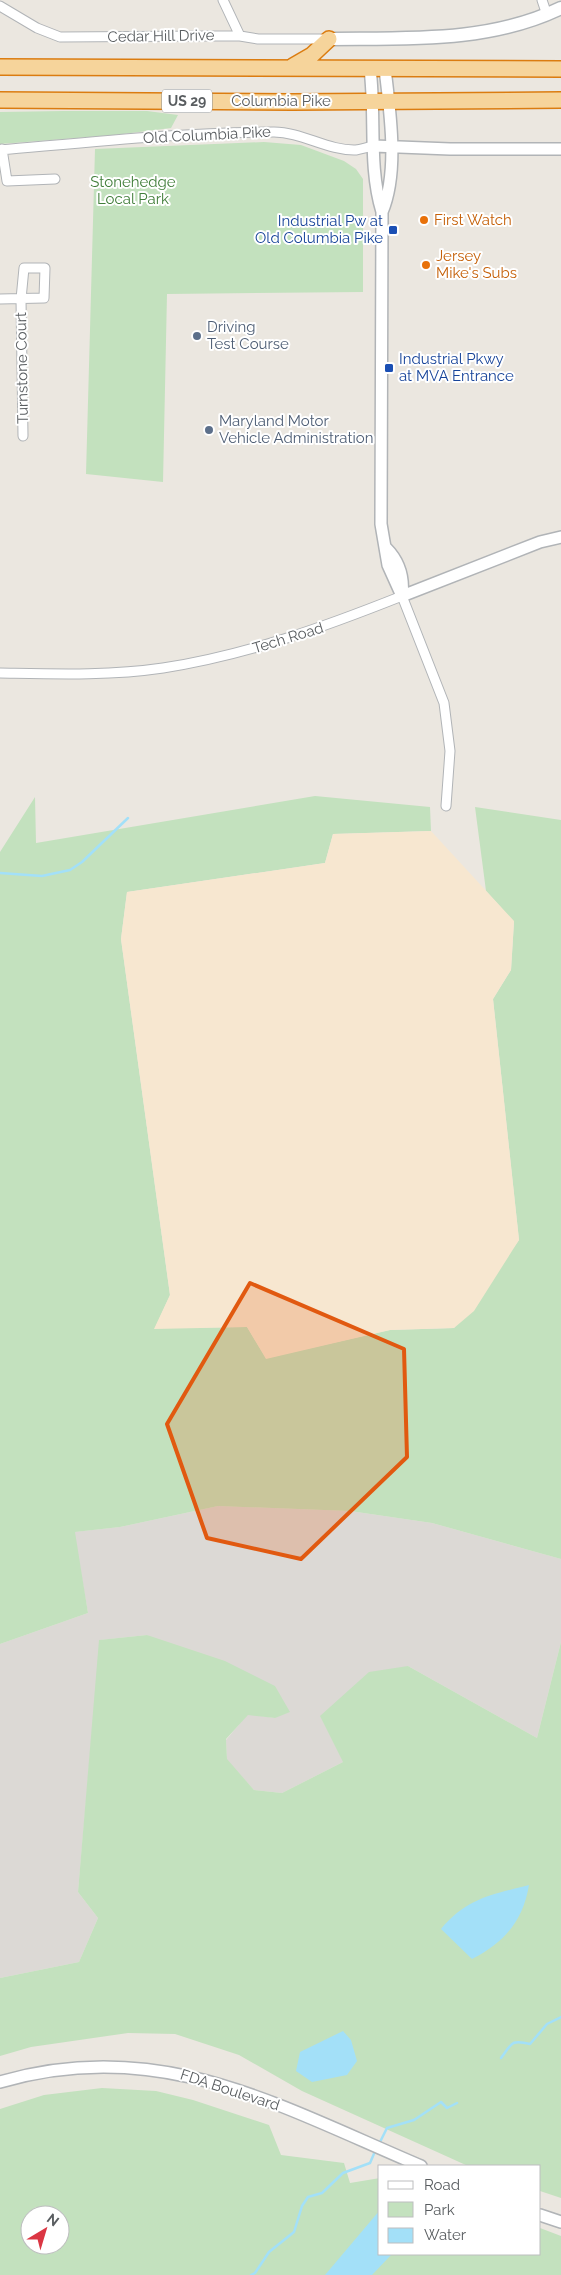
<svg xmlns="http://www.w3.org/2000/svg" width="561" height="2275" viewBox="0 0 561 2275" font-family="Raleway,sans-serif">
  <rect width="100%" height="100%" fill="#ebe7e0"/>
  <!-- industrial -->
  <path fill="#dcd9d5" d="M218 1506 350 1511 432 1523 561 1559V1642L537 1738 408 1666 343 1762 282 1793 254 1790 227 1760 226 1740 248 1714 275 1718 147 1635 100 1640 78 1892 98 1918 79 1962 0 1978V1644L88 1613 74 1532 120 1527Z"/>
  <!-- green -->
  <path fill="#c3e1be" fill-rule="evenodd" d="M63 111H147L178 115 171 128 115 135 0 144V112Z
    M264 142 301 145 344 161 356 169 363 179V292L167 294 163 482 86 474 95 149Z
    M315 796 430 807 431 831 333 834 325 863 127 892 121 939 170 1295 155 1328 247 1327 266 1358 390 1330 454 1328 519 1240 493 999 511 970 514 922 486 891 475 807 561 820V1559L432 1523 350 1511 218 1506 120 1527 75 1532 88 1613 0 1644V852L35 797 36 843Z
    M147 1635 225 1661 275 1686 290 1712 275 1718 248 1715 226 1739 227 1759 254 1790 282 1793 343 1762 320 1716 369 1672 408 1666 537 1738 561 1642V2198L540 2191V2166H468L302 2091 239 2055 175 2034 128 2033 31 2047 0 2056V1978L79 1962 98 1918 78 1892 99 1640Z
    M102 2088 156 2091 193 2100 269 2125 281 2155 344 2163 350 2183 380 2178V2254H540V2228L561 2236V2275H0V2109L44 2095ZM30 2215H60V2245H30Z"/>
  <!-- sand -->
  <path fill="#f7e7d0" d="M431 831 514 921 511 970 493 999 519 1240 474 1311 454 1328 390 1330 266 1359 247 1327 154 1329 170 1295 121 939 127 892 325 863 333 834Z"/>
  <!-- water -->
  <path fill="#a3e0f8" d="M529 1885C523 1921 504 1943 472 1959L441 1929C467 1898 491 1895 529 1885Z
    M343 2031 351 2040 357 2061 347 2075 312 2082 296 2071 300 2052Z
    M380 2210V2254H392L372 2275H325Z"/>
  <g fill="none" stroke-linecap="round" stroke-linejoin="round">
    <!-- stream -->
    <path stroke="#a3e0f8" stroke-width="2.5" d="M0 873 42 876 70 870 82 862 128 818
      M501 2058C512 2044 510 2039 530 2044L547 2024 561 2017
      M379 2144 387 2128 414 2120 441 2102 447 2108 457 2103
      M251 2275 255 2273 269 2252 294 2232 302 2206 308 2197 322 2193 343 2173 370 2163 376 2149"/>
    <!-- minor casing -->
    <g stroke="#b1b4b7" stroke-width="11">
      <path id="minor" d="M223 0 240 36
        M542 0 547 15
        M0 6 37 28 60 37 207 36H240L258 39H329
        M2 149 7 181 55 179
        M0 150C91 142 183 132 274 132 302 132 328 151 356 150 362 149 368 147 374 146
        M0 299 44 298 45 268H24L21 299 23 436
        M0 673C54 674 109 676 163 668 247 655 324 627 402 596L444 703 450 751 446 806"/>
    </g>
    <!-- tertiary casing -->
    <g stroke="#b1b4b7" stroke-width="14">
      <path id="tertiary" d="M370 69C376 116 368 166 382 212L381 524 388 565 402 596
        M374 146 450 149H561
        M382 212C399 172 390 112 385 69
        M386 548C400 562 404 578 402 596
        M402 596 540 542 561 537
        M0 2082C159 2035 279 2106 421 2166
        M540 2215 561 2222"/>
    </g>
    <!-- secondary casing -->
    <g stroke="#b0b4b7" stroke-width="15">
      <path id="secondary" d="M329 39C407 38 489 43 561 8"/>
    </g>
    <!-- trunk casing -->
    <g stroke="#db7c10" stroke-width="18">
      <path id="trunk" d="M293 66 312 55 329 39
        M0 67 561 69
        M0 100 292 102 561 100"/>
    </g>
    <!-- minor -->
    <use href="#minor" stroke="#fff" stroke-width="9"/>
    <!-- tertiary -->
    <use href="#tertiary" stroke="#fff" stroke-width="11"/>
    <!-- secondary -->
    <use href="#secondary" stroke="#fff" stroke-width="12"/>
    <!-- trunk -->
    <use href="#trunk" stroke="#f6d49b" stroke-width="15"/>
  </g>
  <!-- marked area -->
  <path fill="#e15910" fill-opacity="0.2" stroke="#e15910" stroke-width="4" stroke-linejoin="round" d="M250 1283 404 1349 407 1457 301 1559 207 1538 167 1424Z"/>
  <!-- markers -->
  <g fill="#e8710a" stroke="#fff" stroke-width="2">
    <circle cx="424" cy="220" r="5"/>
    <circle cx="426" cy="265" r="5"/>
  </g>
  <g fill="#1a4fb4" stroke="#fff" stroke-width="2">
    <rect x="388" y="225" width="10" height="10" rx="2.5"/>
    <rect x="384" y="363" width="10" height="10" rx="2.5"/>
  </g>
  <g fill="#5c6f8a" stroke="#fff" stroke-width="2">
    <circle cx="197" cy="336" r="5"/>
    <circle cx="209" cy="430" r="5"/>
  </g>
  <g text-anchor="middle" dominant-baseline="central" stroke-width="4" stroke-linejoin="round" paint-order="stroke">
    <!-- shield labels -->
    <rect fill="#fff" stroke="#8b8e90" stroke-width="1" x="162" y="89.5" width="50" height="23" rx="4"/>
    <g font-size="14" font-weight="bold" fill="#595d60">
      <text x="187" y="101">US 29</text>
    </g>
    <!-- street labels -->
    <g font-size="15" fill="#595d60" stroke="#fff">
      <text transform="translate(161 36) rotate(-1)">Cedar Hill Drive</text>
      <text x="281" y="101">Columbia Pike</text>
      <text transform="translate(207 135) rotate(-3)">Old Columbia Pike</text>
      <text transform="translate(22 368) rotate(-91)">Turnstone Court</text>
      <text transform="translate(288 638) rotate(-17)">Tech Road</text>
      <text transform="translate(230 2090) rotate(18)">FDA Boulevard</text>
    </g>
    <!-- park labels -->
    <g font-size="15" fill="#417e3a" stroke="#fff">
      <text x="133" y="182">Stonehedge<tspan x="133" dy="17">Local Park</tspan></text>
    </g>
    <!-- food labels -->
    <g font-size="15" fill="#c56008" stroke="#fff" text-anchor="start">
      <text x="434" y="220">First Watch</text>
      <text x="436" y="256">Jersey<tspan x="436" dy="17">Mike's Subs</tspan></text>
    </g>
    <!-- transit labels -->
    <g font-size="15" fill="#164399" stroke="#fff" text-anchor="end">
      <text x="383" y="221">Industrial Pw at<tspan x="383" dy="17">Old Columbia Pike</tspan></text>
      <text x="399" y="359" text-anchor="start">Industrial Pkwy<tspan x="399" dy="17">at MVA Entrance</tspan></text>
    </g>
    <!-- service labels -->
    <g font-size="15" fill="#4e5e75" stroke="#fff" text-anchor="start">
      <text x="207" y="327">Driving<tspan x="207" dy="17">Test Course</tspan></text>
      <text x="219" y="421">Maryland Motor<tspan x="219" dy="17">Vehicle Administration</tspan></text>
    </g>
  </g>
  <!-- legend -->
  <rect x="378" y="2165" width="162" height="90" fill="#ffffff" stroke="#bdbebf"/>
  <rect x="388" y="2181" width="25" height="8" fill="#ffffff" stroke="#bdbebf"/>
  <text x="424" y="2190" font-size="15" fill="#595d60">Road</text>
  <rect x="388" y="2202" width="25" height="15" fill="#c3e1be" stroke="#bdbebf"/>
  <text x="424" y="2215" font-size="15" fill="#595d60">Park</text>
  <rect x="388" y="2228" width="25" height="15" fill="#a3e0f8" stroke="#bdbebf"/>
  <text x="424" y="2240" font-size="15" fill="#595d60">Water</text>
  <!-- north arrow -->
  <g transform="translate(45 2230) rotate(38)"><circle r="24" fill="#ffffff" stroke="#bdbebf"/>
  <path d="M0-4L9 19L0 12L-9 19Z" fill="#db3643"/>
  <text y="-8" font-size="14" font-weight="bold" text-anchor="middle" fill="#595d60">N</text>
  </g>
</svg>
